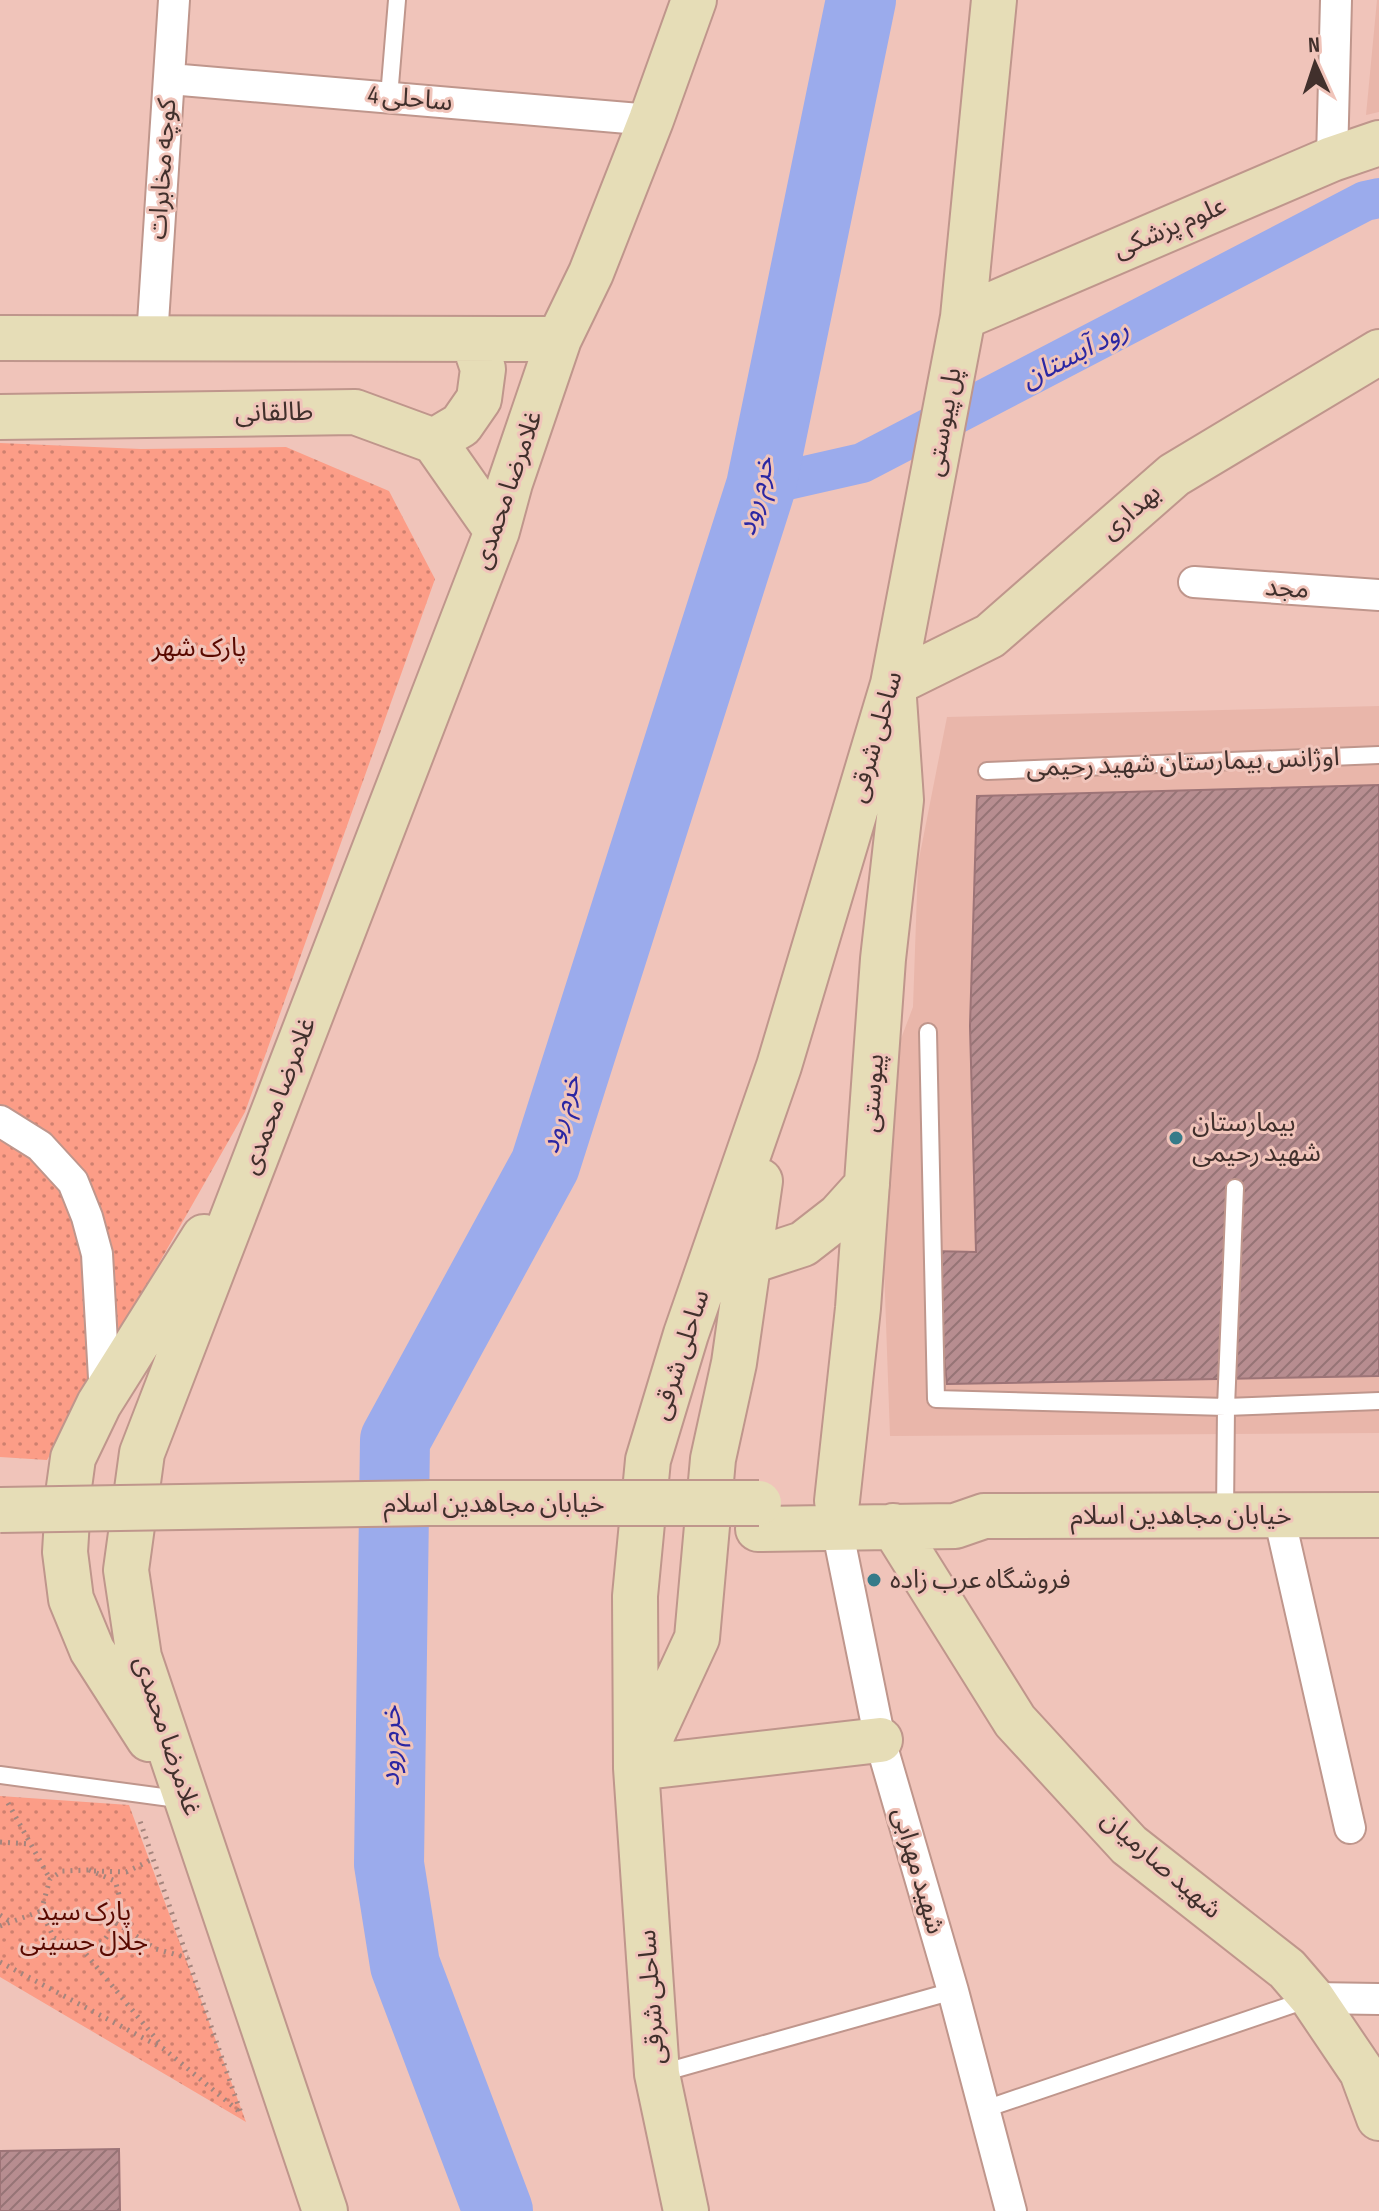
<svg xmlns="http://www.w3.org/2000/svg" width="1379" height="2211" viewBox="0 0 1379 2211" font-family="'Sofia Sans Condensed','Noto Sans Arabic',sans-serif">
  <defs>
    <pattern id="park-dots" width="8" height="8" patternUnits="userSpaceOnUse" patternTransform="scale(2)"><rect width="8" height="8" fill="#fc9d87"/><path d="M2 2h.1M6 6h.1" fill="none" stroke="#ce806f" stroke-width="1.8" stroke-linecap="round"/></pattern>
    <pattern id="building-hatch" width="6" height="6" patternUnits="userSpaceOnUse" patternTransform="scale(2)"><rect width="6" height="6" fill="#b78d90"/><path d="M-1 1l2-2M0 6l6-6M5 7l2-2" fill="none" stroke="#967476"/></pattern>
  </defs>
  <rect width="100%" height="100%" fill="#f0c4ba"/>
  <!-- built -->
  <path fill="#e9b6aa" d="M1377 0H1379V112L1366 115Z
    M1379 706V1433L890 1436 880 1153 896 1052 913 1007 918 864 947 717Z"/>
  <!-- park -->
  <path fill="url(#park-dots)" d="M0 443 141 449 286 447 389 491 435 579 245 1112 47 1460 0 1457Z
    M0 1796 129 1805 246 2122 0 1977Z"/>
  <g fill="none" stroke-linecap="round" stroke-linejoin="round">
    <!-- canal -->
    <path stroke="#9babec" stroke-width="40" d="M761 486 862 463 1365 201 1379 198"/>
    <!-- river -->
    <path stroke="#9babec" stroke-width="70" d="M498 2211 405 1965 389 1864 395 1440 545 1165 761 486 861 0"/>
  </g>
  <!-- building -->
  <path fill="url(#building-hatch)" stroke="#9d7477" stroke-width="2" d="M1379 785V1376L947 1384 932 1251 976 1252 970 1026 977 796Z
    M119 2149 120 2211H0V2151Z"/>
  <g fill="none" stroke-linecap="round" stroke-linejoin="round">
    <!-- lane casing -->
    <g stroke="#bf968c" stroke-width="20">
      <path id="lane" d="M389 97 397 0
        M987 771 1379 755
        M928 1032 936 1399 1226 1407 1379 1401
        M1225 1515 1226 1407 1235 1188
        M0 1775 185 1800
        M658 2074 953 1991
        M985 2109 1309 1999"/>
    </g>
    <!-- street casing -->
    <g stroke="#bf968c" stroke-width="34">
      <path id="street" d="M170 79 651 120
        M1332 159 1336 0
        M152 338 174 0
        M1194 582 1379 595
        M0 1121 40 1146 73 1182 87 1217 97 1254 105 1396
        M1279 1516 1350 1828
        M837 1528 880 1740 953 1991 1011 2211
        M1312 1998 1379 1999"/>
    </g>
    <!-- secondary casing -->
    <g stroke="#bf968c" stroke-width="48">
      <path id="secondary" d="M963 317 1332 159 1379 143
        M0 338 559 339
        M0 417 355 412 434 441 497 531
        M434 441 461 425 479 399 483 369 473 339
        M748 1262 803 1244 839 1216 867 1185
        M837 1501 858 1308 883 959 901 800 893 684 990 636 1174 475 1379 352
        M893 1526 1015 1721 1129 1845 1287 1969 1312 1998 1362 2072 1379 2118
        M758 1529 955 1526 984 1516 1379 1515
        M149 1739 92 1650 71 1599 65 1552 69 1487 73 1458 99 1404 204 1237
        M641 1759 697 1638 713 1459 734 1363 760 1181
        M636 1768 880 1740
        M325 2211 139 1657 126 1570 142 1453 497 531 510 483 559 339 591 273 651 120 694 0
        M686 2211 657 2074 636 1768 635 1596 648 1460 686 1334 779 1066 893 684 963 317 994 0"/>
    </g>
    <!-- path -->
    <path stroke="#a5857d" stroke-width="5" stroke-dasharray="2 6" stroke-linecap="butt" d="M8 1803 50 1879
      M0 1842 30 1844
      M89 1870 115 1881C125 1910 120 1918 103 1942L81 1948 54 1938 41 1911 50 1879 62 1871Z
      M94 1871 126 1872 153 1859
      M0 1915 11 1922
      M116 1923 156 1949 188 1958
      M0 1926 41 1911
      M81 1948 162 2046
      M0 1962 164 2049 241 2113 140 1821"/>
    <!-- lane -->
    <use href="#lane" stroke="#fff" stroke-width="16"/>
    <!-- street -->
    <use href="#street" stroke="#fff" stroke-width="30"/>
    <!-- secondary -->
    <use href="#secondary" stroke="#e6ddb7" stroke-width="44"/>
    <!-- secondary-bridge casing -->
    <g stroke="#bf968c" stroke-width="48" stroke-linecap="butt">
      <path id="secondary-bridge" d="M0 1510 430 1503H759"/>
    </g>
    <!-- secondary-bridge -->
    <use href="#secondary-bridge" stroke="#e6ddb7" stroke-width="44"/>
  </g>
  <!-- markers -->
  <g fill="#367b89" stroke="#f0c4ba" stroke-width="3">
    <circle cx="1176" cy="1138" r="8"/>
    <circle cx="874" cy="1580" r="8"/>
  </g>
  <g text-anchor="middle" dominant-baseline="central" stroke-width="6" stroke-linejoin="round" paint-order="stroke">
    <!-- street labels -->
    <g font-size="26" fill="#41302c" stroke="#f0c4ba">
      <text transform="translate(410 99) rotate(5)">ساحلی 4</text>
      <text transform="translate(163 169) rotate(-86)">کوچه مخابرات</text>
      <text transform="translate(1170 228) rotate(-23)">علوم پزشکی</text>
      <text transform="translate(274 413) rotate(-1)">طالقانی</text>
      <text transform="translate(944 422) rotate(-80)">پل پیوستی</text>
      <text transform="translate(508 490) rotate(-71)">غلامرضا محمدی</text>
      <text transform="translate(1131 512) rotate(-41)">بهداری</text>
      <text transform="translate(1287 589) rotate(4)">مجد</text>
      <text transform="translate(876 737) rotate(-74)">ساحلی شرقی</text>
      <text transform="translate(1183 763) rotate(-2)">اوژانس بیمارستان شهید رحیمی</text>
      <text transform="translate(873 1093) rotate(-86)">پیوستی</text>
      <text transform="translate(279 1096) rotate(-69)">غلامرضا محمدی</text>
      <text transform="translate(681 1355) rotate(-72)">ساحلی شرقی</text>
      <text x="494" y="1504">خیابان مجاهدین اسلام</text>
      <text x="1181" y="1516">خیابان مجاهدین اسلام</text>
      <text transform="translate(167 1736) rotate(72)">غلامرضا محمدی</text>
      <text transform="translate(1161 1865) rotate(41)">شهید صارمیان</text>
      <text transform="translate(918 1871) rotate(74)">شهید مهرابی</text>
      <text transform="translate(652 1997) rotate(-94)">ساحلی شرقی</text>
    </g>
    <!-- park labels -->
    <g font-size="26" fill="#590900" stroke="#f0c4ba">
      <text x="199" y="648">پارک شهر</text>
      <text x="84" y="1912">پارک سید<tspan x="84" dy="30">جلال حسینی</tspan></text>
    </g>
    <!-- poi labels -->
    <g font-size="26" fill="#41302c" stroke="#f0c4ba" text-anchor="start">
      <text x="1192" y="1123">بیمارستان<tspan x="1192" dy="30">شهید رحیمی</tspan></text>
      <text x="890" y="1580">فروشگاه عرب زاده</text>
    </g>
    <!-- water labels -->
    <g font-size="28" font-style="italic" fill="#2b27a3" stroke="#f0c4ba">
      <text transform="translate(1075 354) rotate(-27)">رود آبستان</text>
      <text transform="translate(756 496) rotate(-75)">خرم رود</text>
      <text transform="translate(561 1114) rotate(-72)">خرم رود</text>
      <text transform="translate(391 1746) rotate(-89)">خرم رود</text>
    </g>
  </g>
  <!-- north arrow -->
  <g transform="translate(1315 64) rotate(357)" stroke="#f0c4ba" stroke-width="6" paint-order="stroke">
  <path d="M0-6L14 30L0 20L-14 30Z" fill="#41302c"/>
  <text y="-12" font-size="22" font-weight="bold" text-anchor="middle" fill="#41302c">N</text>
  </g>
</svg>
